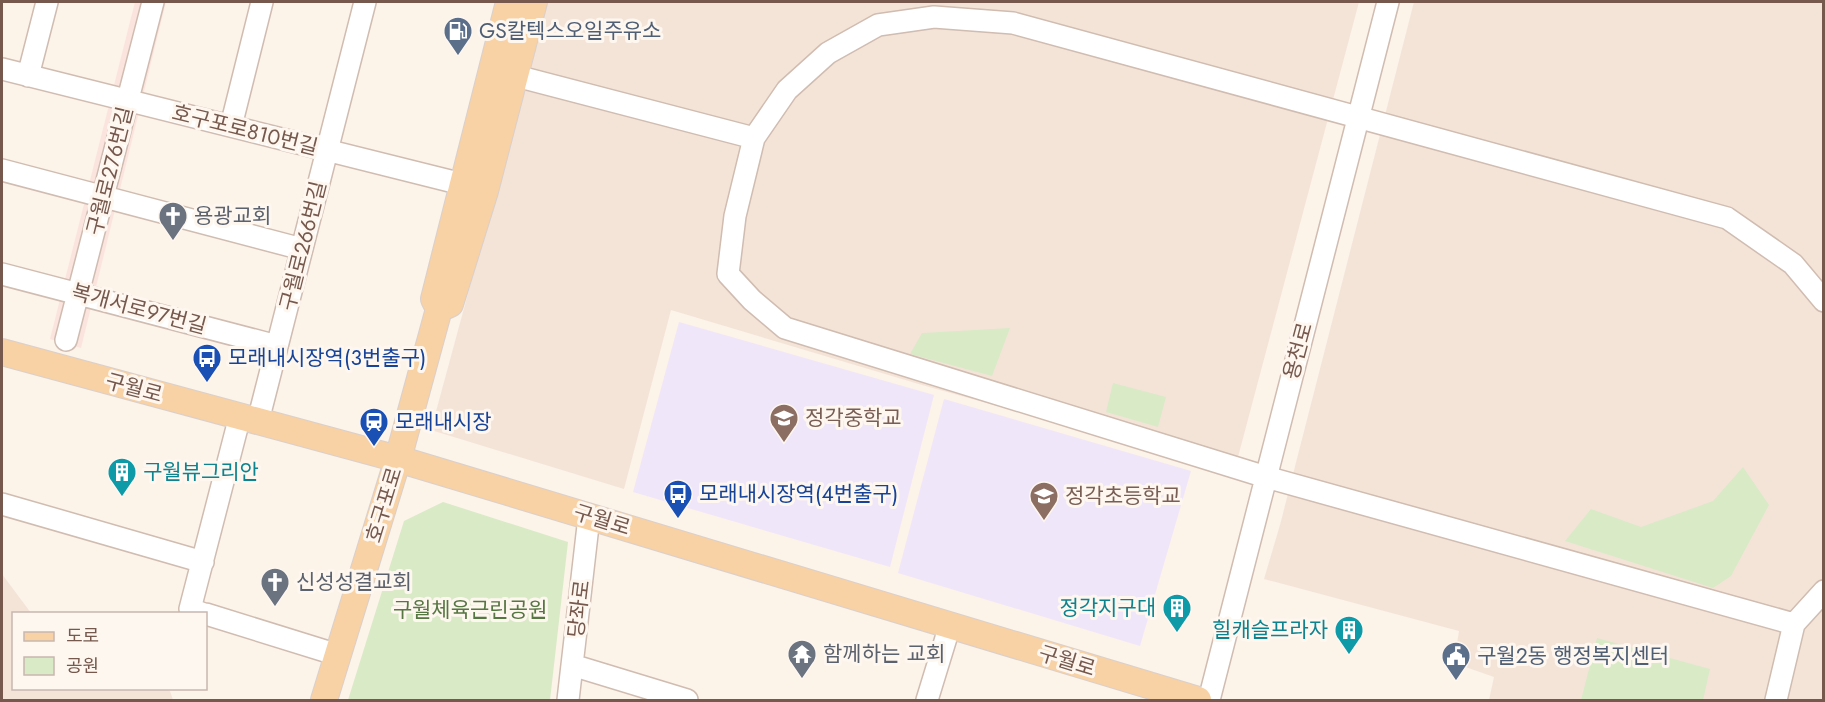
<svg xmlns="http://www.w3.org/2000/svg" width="1825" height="702" viewBox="0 0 1825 702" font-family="Jost,'Noto Sans KR',sans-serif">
  <rect width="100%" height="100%" fill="#fcf3e9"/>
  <!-- residential -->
  <path fill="#f4e4d8" d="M547 2H1359L1234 472 922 385 671 310 624 489 431 430Z
    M1414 2 1823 3V700H1489L1494 677 1454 663 1459 631 1264 579 1280 525Z
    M2 574 31 613 14 614V688L167 689 170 691 173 700H2Z"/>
  <!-- commercial -->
  <path fill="#fce4de" d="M135 2H166L81 348 50 339Z"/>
  <!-- education -->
  <path fill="#f0e6f9" d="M679 322 934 395 890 567 633 492Z
    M944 399 1191 471 1140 646 898 573Z"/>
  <!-- green -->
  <path fill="#d9eac7" d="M1010 328 992 376 910 354 922 333Z
    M1113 383 1166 397 1158 427 1106 412Z
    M1743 467 1769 505 1731 576 1713 588 1565 541 1591 509 1641 527 1713 501Z
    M443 502 568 542 550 700H348L404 521Z
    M1597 638 1710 669 1703 700H1581Z"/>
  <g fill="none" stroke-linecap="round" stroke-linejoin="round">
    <!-- minor casing -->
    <g stroke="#d0bcb1" stroke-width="24">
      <path id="minor" d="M2 69 462 184
        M501 72 754 138
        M28 76 47 2
        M231 126 262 2
        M2 170 302 249
        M2 274 277 346
        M66 340 153 2
        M258 421 365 2
        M2 504 203 562
        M204 614 190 609 240 416
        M206 614 338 655
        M1794 624 1266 477 785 328 752 300 728 274 735 216 754 138 787 90 828 53 878 25 934 17 1013 23 1727 218 1793 264 1824 301
        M572 665 687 700
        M568 700 589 517
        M927 700 950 625
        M1209 700 1388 2
        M1776 700 1794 624 1824 591"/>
    </g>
    <!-- major casing -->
    <g stroke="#d9d0cd" stroke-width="28">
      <path id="major" d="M439 309 450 304 485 191 534 2
        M2 352 398 459 1198 700
        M324 700 398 459 439 309 434 299 509 2"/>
    </g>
    <!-- minor -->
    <use href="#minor" stroke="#fff" stroke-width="21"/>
    <!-- major -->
    <use href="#major" stroke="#f8d1a4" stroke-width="26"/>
  </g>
  <!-- icons -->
  <defs>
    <g id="fuel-pin" transform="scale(1.5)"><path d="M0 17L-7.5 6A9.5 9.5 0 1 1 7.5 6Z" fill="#5c6f8a" stroke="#fef7f0"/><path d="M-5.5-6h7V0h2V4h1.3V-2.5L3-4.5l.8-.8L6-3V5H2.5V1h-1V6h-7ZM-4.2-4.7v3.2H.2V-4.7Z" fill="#fff"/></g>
    <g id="church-pin" transform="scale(1.5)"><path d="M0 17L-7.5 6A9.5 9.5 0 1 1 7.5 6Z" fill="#6b7280" stroke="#fef7f0"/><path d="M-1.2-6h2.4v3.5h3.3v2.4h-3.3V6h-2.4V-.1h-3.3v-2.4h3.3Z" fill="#fff"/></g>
    <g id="bus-pin" transform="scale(1.5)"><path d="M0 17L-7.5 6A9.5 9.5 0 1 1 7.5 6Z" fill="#1a4fb4" stroke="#fef7f0"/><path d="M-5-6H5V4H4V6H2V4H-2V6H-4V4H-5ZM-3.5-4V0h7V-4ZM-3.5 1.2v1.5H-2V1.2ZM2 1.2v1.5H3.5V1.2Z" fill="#fff"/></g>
    <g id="school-pin" transform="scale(1.5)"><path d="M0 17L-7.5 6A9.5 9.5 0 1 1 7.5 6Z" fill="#8d6e63" stroke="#fef7f0"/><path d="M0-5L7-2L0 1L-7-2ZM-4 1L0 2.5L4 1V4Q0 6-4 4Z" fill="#fff"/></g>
    <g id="station-pin" transform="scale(1.5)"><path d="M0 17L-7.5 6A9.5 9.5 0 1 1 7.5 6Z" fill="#1a4fb4" stroke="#fef7f0"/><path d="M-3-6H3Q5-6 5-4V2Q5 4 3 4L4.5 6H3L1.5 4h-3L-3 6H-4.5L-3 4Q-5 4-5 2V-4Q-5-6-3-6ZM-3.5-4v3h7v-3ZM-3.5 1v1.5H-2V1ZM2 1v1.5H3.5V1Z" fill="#fff"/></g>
    <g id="building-pin" transform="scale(1.5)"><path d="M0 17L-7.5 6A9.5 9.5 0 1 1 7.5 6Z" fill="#0f9aa8" stroke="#fef7f0"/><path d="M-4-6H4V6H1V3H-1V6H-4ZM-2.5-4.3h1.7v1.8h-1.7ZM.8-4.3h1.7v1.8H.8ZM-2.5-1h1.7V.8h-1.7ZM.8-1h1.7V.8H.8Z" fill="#fff"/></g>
    <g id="temple-pin" transform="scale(1.5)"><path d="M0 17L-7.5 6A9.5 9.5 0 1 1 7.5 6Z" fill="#6b7280" stroke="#fef7f0"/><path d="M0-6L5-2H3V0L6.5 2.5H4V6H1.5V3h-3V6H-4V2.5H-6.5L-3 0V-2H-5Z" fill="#fff"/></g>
    <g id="civic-pin" transform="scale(1.5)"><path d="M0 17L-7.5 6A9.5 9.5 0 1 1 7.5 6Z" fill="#5c6f8a" stroke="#fef7f0"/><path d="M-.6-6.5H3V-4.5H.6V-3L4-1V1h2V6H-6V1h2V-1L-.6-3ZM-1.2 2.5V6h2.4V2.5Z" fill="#fff"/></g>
  </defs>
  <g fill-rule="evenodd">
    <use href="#fuel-pin" x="458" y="31"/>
    <use href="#church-pin" x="173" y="216"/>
    <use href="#bus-pin" x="207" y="358"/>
    <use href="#school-pin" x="784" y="418"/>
    <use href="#station-pin" x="374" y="422"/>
    <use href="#building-pin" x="122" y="472"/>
    <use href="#bus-pin" x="678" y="494"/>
    <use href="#school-pin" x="1044" y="496"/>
    <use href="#church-pin" x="275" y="582"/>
    <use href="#building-pin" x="1177" y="608"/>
    <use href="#building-pin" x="1349" y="630"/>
    <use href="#temple-pin" x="802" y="654"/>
    <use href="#civic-pin" x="1456" y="656"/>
  </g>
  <g text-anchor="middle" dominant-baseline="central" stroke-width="6" stroke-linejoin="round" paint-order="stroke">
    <!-- service labels -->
    <g font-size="21" fill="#4e5e75" stroke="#fef7f0" text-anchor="start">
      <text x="479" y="31">GS칼텍스오일주유소</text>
      <text x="1477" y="656">구월2동 행정복지센터</text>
    </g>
    <!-- street labels -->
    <g font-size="21" fill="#76584d" stroke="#fef7f0">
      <text transform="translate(245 130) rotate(14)">호구포로810번길</text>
      <text transform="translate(110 171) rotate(-76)">구월로276번길</text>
      <text transform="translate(303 246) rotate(-76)">구월로266번길</text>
      <text transform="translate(139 309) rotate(15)">복개서로97번길</text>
      <text transform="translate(1298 351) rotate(-75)">용천로</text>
      <text transform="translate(134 388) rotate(15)">구월로</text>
      <text transform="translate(384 505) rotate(-73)">호구포로</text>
      <text transform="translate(602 520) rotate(17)">구월로</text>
      <text transform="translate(579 609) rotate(-83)">당좌로</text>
      <text transform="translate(1067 661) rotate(17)">구월로</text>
    </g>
    <!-- worship labels -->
    <g font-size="21" fill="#5b616d" stroke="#fef7f0" text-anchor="start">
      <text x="194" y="216">용광교회</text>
      <text x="296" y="582">신성성결교회</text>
      <text x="823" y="654">함께하는 교회</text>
    </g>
    <!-- transit labels -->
    <g font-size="21" fill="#164399" stroke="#fef7f0" text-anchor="start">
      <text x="228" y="358">모래내시장역(3번출구)</text>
      <text x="395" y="422">모래내시장</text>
      <text x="699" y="494">모래내시장역(4번출구)</text>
    </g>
    <!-- education labels -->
    <g font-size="21" fill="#785e54" stroke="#fef7f0" text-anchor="start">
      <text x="805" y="418">정각중학교</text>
      <text x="1065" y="496">정각초등학교</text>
    </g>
    <!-- culture labels -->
    <g font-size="21" fill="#0d838f" stroke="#fef7f0" text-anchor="end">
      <text x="143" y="472" text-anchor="start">구월뷰그리안</text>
      <text x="1156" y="608">정각지구대</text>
      <text x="1328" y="630">힐캐슬프라자</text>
    </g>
    <!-- park labels -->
    <g font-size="21" fill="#567642" stroke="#fef7f0">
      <text x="470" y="610">구월체육근린공원</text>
    </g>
  </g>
  <!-- border -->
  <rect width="1825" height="702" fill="none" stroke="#76584d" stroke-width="6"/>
  <!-- legend -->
  <rect x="12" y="612" width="195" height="78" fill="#fef7f0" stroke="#c8b7af" stroke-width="1.5"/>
  <rect x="24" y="632" width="30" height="9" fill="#f8d1a4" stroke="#c8b7af" stroke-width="1.5"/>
  <text x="66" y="642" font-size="18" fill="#76584d">도로</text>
  <rect x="24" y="657" width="30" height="18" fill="#d9eac7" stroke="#c8b7af" stroke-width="1.5"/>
  <text x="66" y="672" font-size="18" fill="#76584d">공원</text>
</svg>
